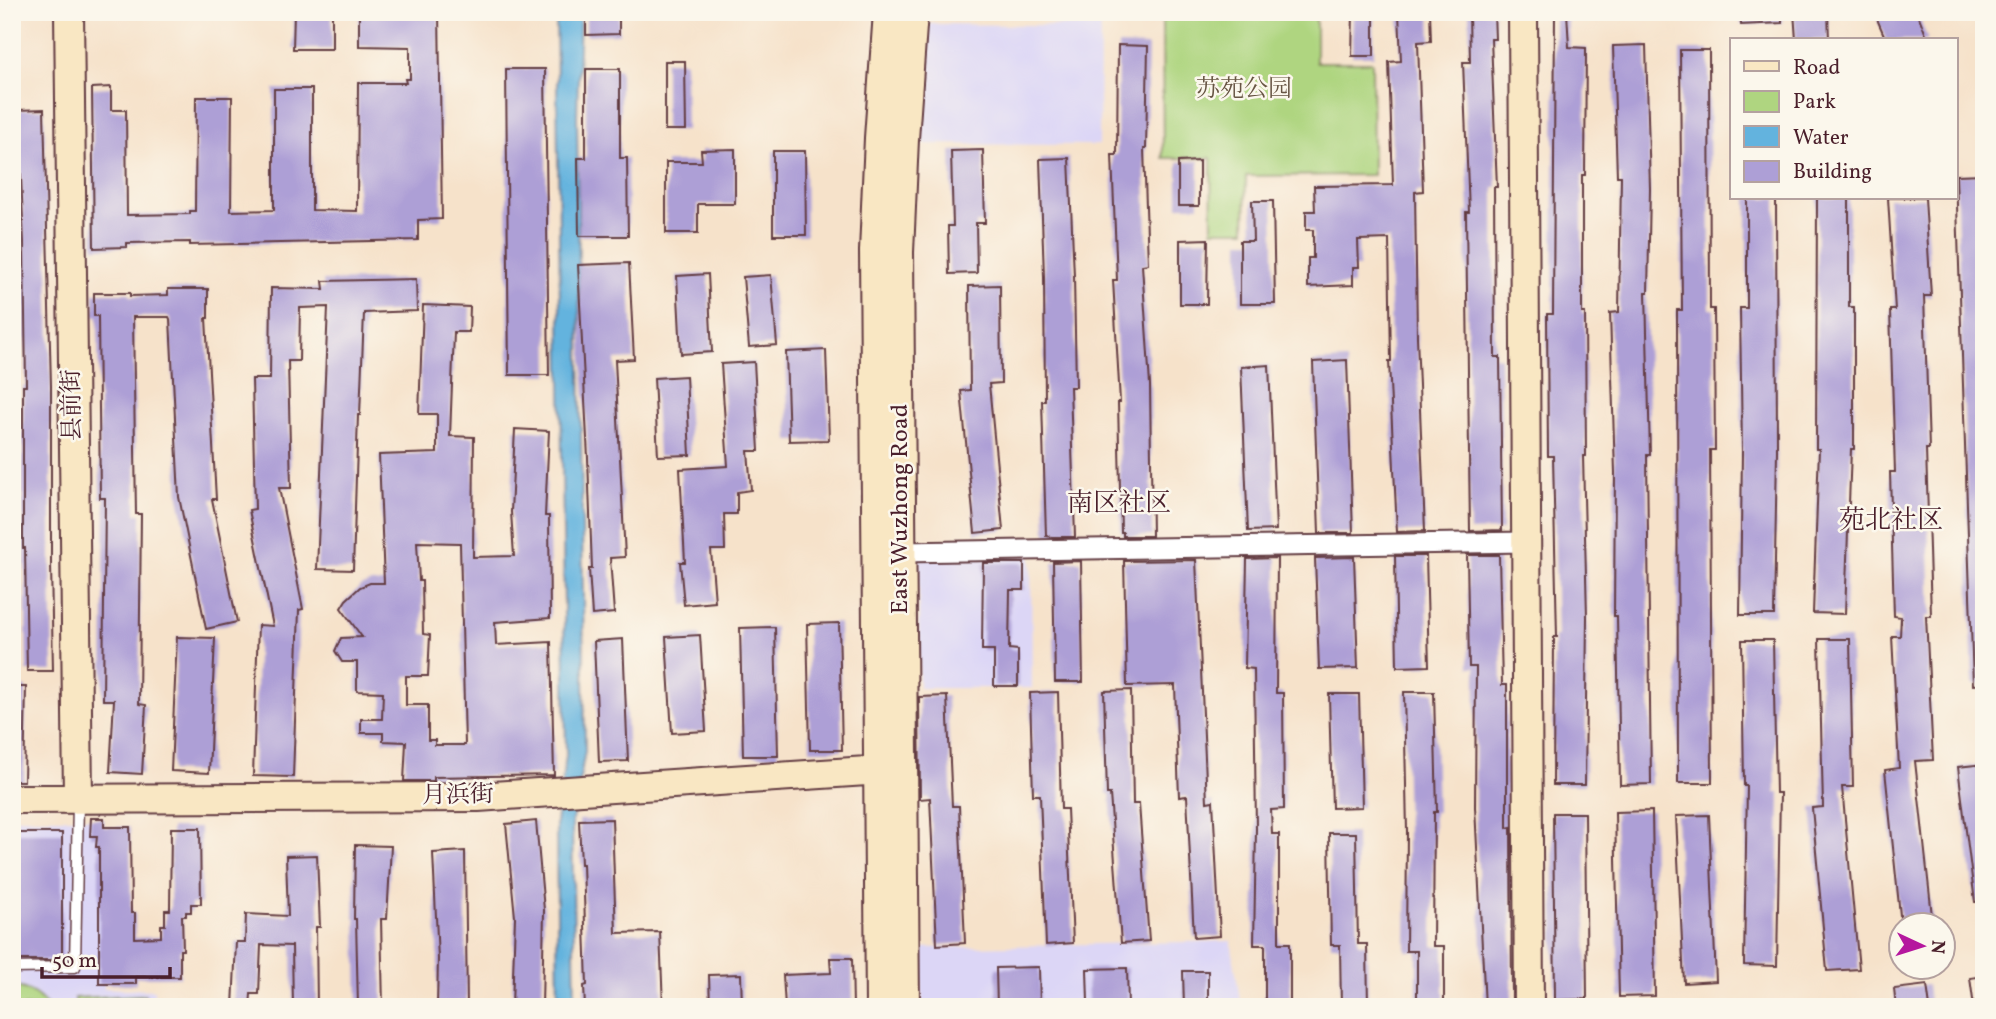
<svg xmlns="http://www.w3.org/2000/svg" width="1996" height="1019" viewBox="0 0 1996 1019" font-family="Vollkorn,'Noto Serif SC',serif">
  <rect width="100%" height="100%" fill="#fbf7ec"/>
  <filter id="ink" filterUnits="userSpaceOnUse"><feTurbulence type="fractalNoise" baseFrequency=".0143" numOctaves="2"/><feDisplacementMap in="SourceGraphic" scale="14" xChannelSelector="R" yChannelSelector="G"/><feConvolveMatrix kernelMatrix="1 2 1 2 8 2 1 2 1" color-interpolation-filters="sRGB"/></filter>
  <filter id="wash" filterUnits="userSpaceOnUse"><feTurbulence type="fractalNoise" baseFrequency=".00686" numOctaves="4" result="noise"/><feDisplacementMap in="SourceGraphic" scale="28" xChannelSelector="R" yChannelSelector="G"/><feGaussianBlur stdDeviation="1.57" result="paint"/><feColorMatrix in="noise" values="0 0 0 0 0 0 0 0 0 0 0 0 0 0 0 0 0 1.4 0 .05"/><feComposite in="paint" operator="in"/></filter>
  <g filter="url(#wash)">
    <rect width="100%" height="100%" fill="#f6e2ca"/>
    <!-- built -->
    <path fill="#dcd6f6" d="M929 24 1100 26 1099 145 918 144Z
      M1031 555 1032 688H919V558Z
      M12 818H104V988L154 990V1007H12Z
      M1231 941 1241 1007H922L921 948Z"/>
    <!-- green -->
    <path fill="#afd580" stroke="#7c7a56" stroke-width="2" d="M1227 12H1316V62H1372L1373 175 1246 176 1245 230H1212L1211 158H1163L1162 17 1226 16Z
      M12 986C27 988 39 995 48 1007H12Z
      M145 995 146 1007H75V998Z"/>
    <!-- water -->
    <path fill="#63b3de" stroke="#566984" stroke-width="2" d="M556 12H580L577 117 585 751 572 822 575 1007H558L556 822 566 756Z"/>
    <g id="blocks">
      <!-- building -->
      <path fill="#ad9fd6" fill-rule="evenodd" d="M294 12H332V49H293Z
        M359 12H439L442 219 418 220V240L190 245V242L127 243V247L94 248 92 88 111 87V110H126L127 215 190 214V211H195L196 97H232L231 211 274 210V89H312V210L357 211 358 83H406L405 79H410V47L359 46Z
        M586 12H619V34L586 35Z
        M1353 12H1374V56H1352Z
        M1399 12H1430L1431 41 1418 42 1423 191 1415 192 1417 337 1425 531 1397 532 1389 361H1391L1389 239 1358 240 1359 267H1353V285L1308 287V258H1313V230H1306V211H1315L1314 186 1393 185 1389 62 1401 61Z
        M1469 12H1494L1495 39H1491L1497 187H1494L1495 357H1500L1502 530 1470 531 1466 212H1469L1463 62H1470Z
        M1555 12H1567L1569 47 1586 48 1585 175H1582V313H1585L1586 456H1583L1587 617 1585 785H1553L1554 637H1557L1553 456H1548L1547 314H1553Z
        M1740 12H1782V23L1741 25Z
        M1794 12H1828L1829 40H1796Z
        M1874 12H1917L1928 40H1886Z
        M1118 45 1148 46 1146 149H1144L1148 264 1142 265 1150 385 1152 536H1123V532H1121L1118 402H1120L1113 280H1117L1112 155H1117Z
        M1646 45 1650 189 1648 292H1646L1650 455H1647L1651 784 1620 785 1617 616H1614L1615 473 1610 313 1619 312 1621 176H1617L1613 46Z
        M1680 50H1709L1710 309H1714L1715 450H1710L1712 783H1678L1677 310H1682Z
        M665 61H685L686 130H665Z
        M506 69H545L549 375H509Z
        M586 69H620V158H627L628 236H579L578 158H586Z
        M44 109 51 386V564L53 671H27L25 548H23V386H26L24 242 18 110Z
        M735 149V204H698V233H666V162H702L701 150Z
        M983 150 985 223H976L977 273 949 274 948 226H953L951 151Z
        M773 151H805L806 235H773Z
        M1069 158 1074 276 1076 387H1070L1075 537H1052L1046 536 1042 401H1045L1044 277 1040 159Z
        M1199 161V206H1178V162Z
        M1984 174V684L1973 685 1956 175Z
        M1747 198H1776L1777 451 1774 615H1740L1742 451 1740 308H1747Z
        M1817 198H1849V307H1854V449H1851L1845 614 1813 613 1819 449H1816Z
        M1888 198H1925L1931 296H1924L1929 449H1926L1931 616H1926L1933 760 1915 761 1933 925H1901L1885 770 1899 768 1892 636H1900L1901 617 1894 616 1890 472H1895L1890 310H1895Z
        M1252 201H1273L1275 304H1240V241H1253Z
        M1208 239 1207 304H1180V240Z
        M629 263 634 359 615 360 625 557 610 558 614 613 592 615 589 569H592L588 458 578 265Z
        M708 274 712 352 681 354 677 276Z
        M771 275 777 345 749 347 743 277Z
        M416 279 417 311 364 313 360 415H358L353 570 317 569 328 307 300 308 299 361H288L291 488H279L303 609 299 610 293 777 253 776 258 625 273 626 249 510 255 509 252 379H270L271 288 324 289 323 281Z
        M1000 285 1001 383 989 384 1003 530 975 533 961 391 970 390 969 286Z
        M168 289H208V318H206L216 499H212L237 622 206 629 179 497 170 319 169 317H133L136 514H141L139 704 146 705 142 774 110 772 114 700H103L105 498H100L98 316H94V293H130V296L168 295Z
        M423 305 470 307 469 332H454L450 436 474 437 473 557 514 556 511 512 515 429 549 431 545 516H549L550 618 495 622 496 645 551 642 554 775 434 777V781H404L406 742 383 741V733H361V719H382L383 692 357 691V662H342L335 651 341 638 362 637 341 608 346 600 360 587 370 583H384L379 455 437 453V414H419ZM417 542 460 543 465 745H435V740H428V705H406V676H428L430 635 423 634 422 581H419Z
        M826 350 829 440 789 441 786 352Z
        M1347 360 1353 533H1319L1313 362Z
        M754 362 759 451H748L751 490 737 492V514H724L725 550H711L715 602 684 605 680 562H685L680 469 728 466 721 364Z
        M1269 365 1276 530 1248 531 1241 367Z
        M686 376 690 455 658 456 654 378Z
        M1467 555H1499L1502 685H1507V828L1511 827 1512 1007H1485L1475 807 1476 667H1469Z
        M1395 556H1426L1429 666 1397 667Z
        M1354 557 1358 668 1319 669 1315 558Z
        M1277 558 1276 693H1283L1284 809 1271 810 1272 834H1279V943H1290V1007H1265V945H1254L1256 829 1254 669 1245 668 1247 559Z
        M1196 560 1207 802 1213 801 1220 936 1194 938 1187 796 1179 797 1175 685 1127 686 1124 561Z
        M1081 561 1083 682H1055L1053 562Z
        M983 563H1024V590H1010L1009 649 1018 650V686H994V650H982Z
        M839 623 842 750H810L807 624Z
        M775 627 778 756H743L740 628Z
        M700 635 706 731 672 733 666 637Z
        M177 637 215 638 209 773 171 771Z
        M623 639 628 761 599 762 594 641Z
        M1819 639H1850L1853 787H1842L1859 969 1827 971 1812 808 1823 807Z
        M1742 640H1773L1776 793H1780L1777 966 1744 965 1747 786H1744Z
        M12 687H26L24 781H12Z
        M1131 690 1133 804H1139L1149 941 1121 943 1110 794H1107L1104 691Z
        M1058 692 1061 809H1067L1073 943 1046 945 1040 795H1033L1030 693Z
        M1404 692H1434L1437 812H1434L1433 946H1444V1007H1417V951H1406L1407 831Z
        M1329 694H1359L1362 807 1332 808Z
        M947 696 952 806H959L965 943 937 945 930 798 920 799 919 697Z
        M1984 764V902H1975L1958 767Z
        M1652 811 1655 996 1619 997 1615 812Z
        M1553 813H1585L1587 999 1555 1000Z
        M1709 815 1716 981 1684 983 1676 816Z
        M91 818H104V827H130L131 913H135V938L161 937V925H165V910H170L171 828H200L201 904H191V912H186V916H182L183 950H180V977H136V984H99V847H96L97 836H90Z
        M612 819 616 933 660 932 663 1007H585L584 986 587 985 583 864H581L579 820Z
        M536 821 544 910 542 1007H512L515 917 506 824Z
        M12 833H62V960H12Z
        M1329 833H1356L1358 944H1367L1368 1007H1341L1340 945H1331Z
        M355 845 391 846 387 919H381L383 1007H358L356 919H354Z
        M465 851 467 1007H437L438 959 433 853Z
        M317 855 320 927H316L317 1007H293L292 946 261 945 259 994H251L250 1007H233L236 942H245L246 914 288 916 286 856Z
        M830 958H852L853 1007H785L783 975 831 973Z
        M1039 967 1040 1007H997L996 968Z
        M1127 968 1128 1007H1095V1002H1088L1087 969Z
        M1183 971H1208V1007H1184Z
        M741 974 742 1007H710L709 975Z
        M1984 976V1007H1974L1970 978Z
        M1927 985 1930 1007H1896L1894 989Z"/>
    </g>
  </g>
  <g filter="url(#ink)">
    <use href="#blocks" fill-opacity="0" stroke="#643c43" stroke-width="2"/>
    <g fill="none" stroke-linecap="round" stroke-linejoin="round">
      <!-- lane casing -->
      <g stroke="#643c43" stroke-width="13">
        <path id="lane" d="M12 968 75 967 78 800"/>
      </g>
      <!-- street casing -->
      <g stroke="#643c43" stroke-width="23">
        <path id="street" d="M901 552 1526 542"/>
      </g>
      <!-- secondary casing -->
      <g stroke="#643c43" stroke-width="32">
        <path id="secondary" d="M69 12 78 798
          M1523 12 1529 1007
          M12 799 478 797 897 769
          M880 1007 874 251 879 138 888 12
          M905 1007 899 252 904 139 913 12"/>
      </g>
      <!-- lane -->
      <use href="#lane" stroke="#fff" stroke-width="10"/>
      <!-- street -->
      <use href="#street" stroke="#fff" stroke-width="19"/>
      <!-- secondary -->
      <use href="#secondary" stroke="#f9e7c3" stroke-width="28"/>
    </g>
  </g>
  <g text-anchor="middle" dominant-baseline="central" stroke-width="5" stroke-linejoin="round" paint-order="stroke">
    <!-- park labels -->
    <g font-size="24" fill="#685644" stroke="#fbf7ec">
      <text x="1244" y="90">苏苑公园</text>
    </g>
    <!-- street labels -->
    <g font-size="24" fill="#4a1f2b" stroke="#fbf7ec">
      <text transform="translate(73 405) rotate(-91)">县前街</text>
      <text transform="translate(901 509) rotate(-90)">East Wuzhong Road</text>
      <text transform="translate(458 796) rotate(-1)">月浜街</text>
    </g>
    <!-- neighbourhood labels -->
    <g font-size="26" fill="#4a1f2b" stroke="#fbf7ec">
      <text x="1119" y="504">南区社区</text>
      <text x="1891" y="521">苑北社区</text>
    </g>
  </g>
  <!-- margin -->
  <rect width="1996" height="1019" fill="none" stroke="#fbf7ec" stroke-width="42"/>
  <!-- legend -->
  <rect x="1730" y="38" width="228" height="161" fill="#fbf7ec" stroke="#b4a19f" stroke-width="2"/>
  <rect x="1744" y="61" width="35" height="10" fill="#f9e7c3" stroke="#b4a19f" stroke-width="2"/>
  <text x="1793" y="74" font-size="21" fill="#4a1f2b">Road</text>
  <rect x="1744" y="91" width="35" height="21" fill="#afd580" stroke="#b4a19f" stroke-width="2"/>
  <text x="1793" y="108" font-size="21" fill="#4a1f2b">Park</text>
  <rect x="1744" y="126" width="35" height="21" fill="#63b3de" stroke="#b4a19f" stroke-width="2"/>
  <text x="1793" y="144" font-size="21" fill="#4a1f2b">Water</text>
  <rect x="1744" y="161" width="35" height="21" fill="#ad9fd6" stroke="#b4a19f" stroke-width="2"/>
  <text x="1793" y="178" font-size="21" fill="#4a1f2b">Building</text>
  <!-- north arrow -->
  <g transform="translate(1922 946) rotate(94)"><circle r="33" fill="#fbf7ec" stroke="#b4a19f" stroke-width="2"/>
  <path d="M0-5L12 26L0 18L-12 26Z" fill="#b5179e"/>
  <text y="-10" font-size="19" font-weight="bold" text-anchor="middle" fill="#4a1f2b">N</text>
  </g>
  <!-- scale -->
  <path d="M42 967v10h128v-10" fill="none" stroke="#4a1f2b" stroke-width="3.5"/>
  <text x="52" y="967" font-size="21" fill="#4a1f2b" stroke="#fbf7ec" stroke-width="5" paint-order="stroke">50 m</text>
</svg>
